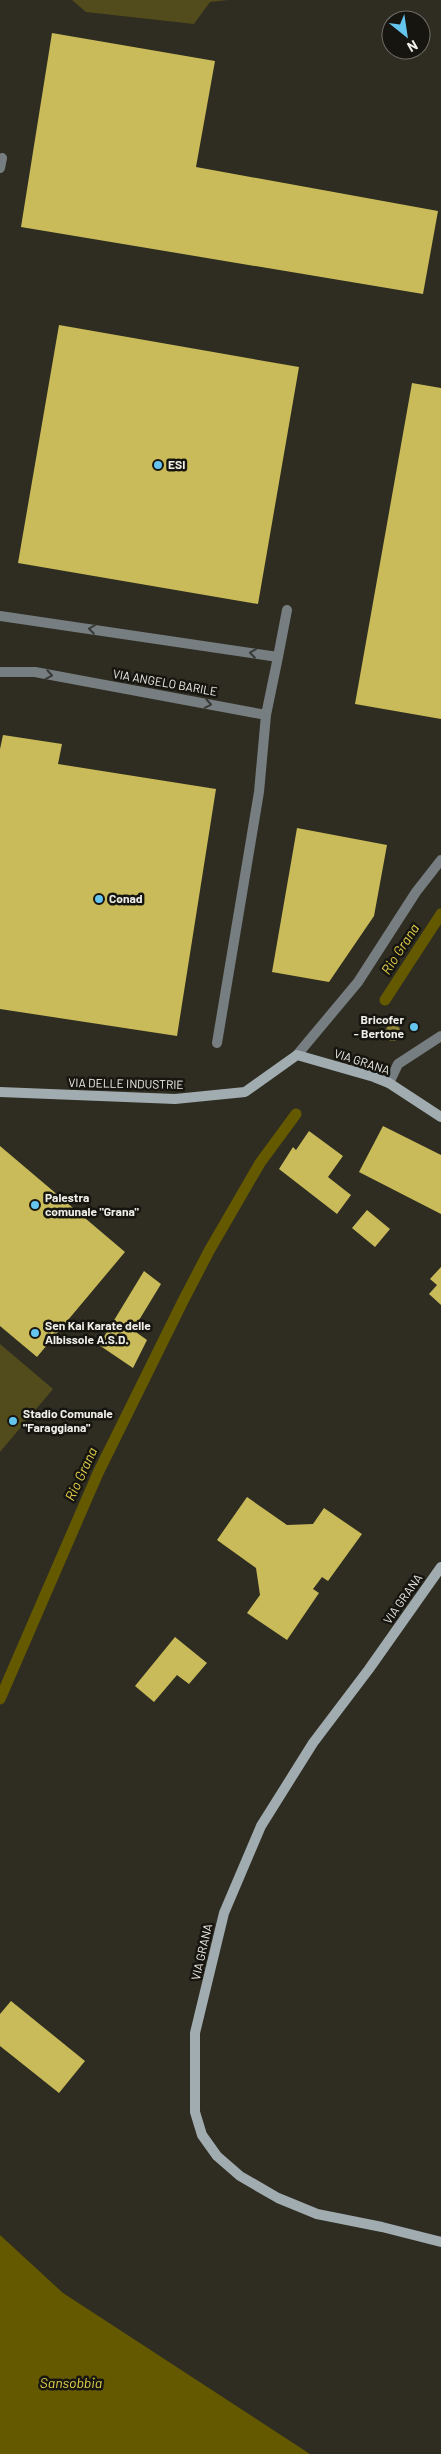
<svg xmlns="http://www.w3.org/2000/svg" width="441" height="2454" font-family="Barlow,sans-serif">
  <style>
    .green { fill: #524b1b }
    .water { fill: #655900 }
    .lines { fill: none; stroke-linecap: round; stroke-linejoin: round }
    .stream { stroke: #655900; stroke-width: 11 }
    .building { fill: #c9bb59 }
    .lane { stroke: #777e81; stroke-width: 10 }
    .street { stroke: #777e81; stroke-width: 10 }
    .secondary { stroke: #a1acb1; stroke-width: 10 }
    .tree { fill: #918536 }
    .oneway { stroke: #383a38 }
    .poi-dot { fill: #65c5ee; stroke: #161510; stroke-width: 2 }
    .labels { text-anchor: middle; stroke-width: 5; stroke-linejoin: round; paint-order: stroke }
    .poi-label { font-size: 12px; font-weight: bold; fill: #f0efe7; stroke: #161510; text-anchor: start }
    .street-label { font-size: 12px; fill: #f0efe7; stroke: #161510 }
    .water-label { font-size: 14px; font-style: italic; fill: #e4d04b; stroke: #161510 }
  </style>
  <rect width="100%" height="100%" fill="#2f2d21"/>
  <!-- green -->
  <path class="green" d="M72 0H228L210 2 194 24 86 12Z
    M0 1344 53 1389 0 1452Z"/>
  <!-- water -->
  <path class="water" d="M0 2235 63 2293 310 2454H0Z"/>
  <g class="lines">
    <!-- stream -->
    <path class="stream" d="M385 1000 441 914
      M0 1699 98 1473 182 1303 209 1251 260 1163 296 1114"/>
  </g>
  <!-- building -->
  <path class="building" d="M52 33 215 61 196 167 438 211 423 294 21 227Z
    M59 325 299 367 258 604 18 563Z
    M412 383 441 388V719L355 704Z
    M3 735 62 744 58 764 216 789 177 1036 0 1009V749Z
    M297 828 387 845 374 916 329 982 272 972Z
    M383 1126 441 1155V1214L359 1172Z
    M309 1131 343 1156 328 1177 351 1195 337 1214 279 1169 293 1147 296 1150Z
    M0 1146 125 1252 37 1357 0 1326Z
    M367 1210 390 1229 375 1247 352 1228Z
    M441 1267V1305L429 1294 437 1285 430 1279Z
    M144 1271 161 1284 133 1330 147 1340 133 1368 99 1345Z
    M247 1497 287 1525 313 1524 324 1508 362 1534 328 1581 322 1577 313 1589 319 1593 287 1640 247 1613 260 1595 256 1568 217 1540Z
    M175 1637 207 1663 189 1684 177 1675 154 1702 135 1686Z
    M11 2001 85 2061 59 2093 0 2046V2014Z"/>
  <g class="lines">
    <!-- lane -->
    <path class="lane" d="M0 616 278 657 266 715 259 792 217 1043
      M278 657 287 610
      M0 672H35L266 715
      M389 1083 398 1064 441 1036"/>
    <!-- street -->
    <path class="street" d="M0 168 2 158
      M297 1055 358 982 416 892 441 860"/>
    <!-- secondary -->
    <path class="secondary" d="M0 1092 175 1099 245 1092 297 1055 374 1077 389 1083 441 1117
      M441 1567 369 1669 313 1743 261 1826 224 1913 195 2033V2112L202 2135 217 2156 240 2176 278 2198 317 2214 382 2227 441 2242"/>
  </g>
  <!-- trees -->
  <circle class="tree" cx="393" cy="1033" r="8"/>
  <!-- one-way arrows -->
  <defs><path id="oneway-chevron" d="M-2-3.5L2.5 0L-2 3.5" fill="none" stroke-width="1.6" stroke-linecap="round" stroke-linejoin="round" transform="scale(1.25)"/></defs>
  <g class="oneway">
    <use href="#oneway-chevron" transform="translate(92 629) rotate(-172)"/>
    <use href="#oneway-chevron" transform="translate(253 653) rotate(-172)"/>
    <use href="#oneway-chevron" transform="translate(49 675) rotate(10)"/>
    <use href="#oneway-chevron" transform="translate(208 704) rotate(10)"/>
  </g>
  <!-- markers -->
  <g class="poi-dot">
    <circle cx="158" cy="465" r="5"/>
    <circle cx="99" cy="899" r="5"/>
    <circle cx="414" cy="1027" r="5"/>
    <circle cx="35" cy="1205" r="5"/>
    <circle cx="35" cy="1333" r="5"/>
    <circle cx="13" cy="1421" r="5"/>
  </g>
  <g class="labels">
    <!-- poi labels -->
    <g class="poi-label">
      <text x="168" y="469">ESI</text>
      <text x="109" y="903">Conad</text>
      <text x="404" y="1024" text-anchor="end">Bricofer<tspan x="404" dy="14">- Bertone</tspan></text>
      <text x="45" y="1202">Palestra<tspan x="45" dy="14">comunale "Grana"</tspan></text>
      <text x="45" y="1330">Sen Kai Karate delle<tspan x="45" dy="14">Albissole A.S.D.</tspan></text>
      <text x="23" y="1418">Stadio Comunale<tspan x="23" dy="14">"Faraggiana"</tspan></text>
    </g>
    <!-- street labels -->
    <g class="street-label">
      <text transform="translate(165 683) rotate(10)" y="4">VIA ANGELO BARILE</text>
      <text transform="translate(362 1062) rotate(18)" y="4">VIA GRANA</text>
      <text transform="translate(126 1084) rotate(1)" y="4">VIA DELLE INDUSTRIE</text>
      <text transform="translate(403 1599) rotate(-55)" y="4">VIA GRANA</text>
      <text transform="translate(202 1952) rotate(-77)" y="4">VIA GRANA</text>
    </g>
    <!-- water labels -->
    <g class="water-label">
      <text transform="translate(400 949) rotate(-57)" y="5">Rio Grana</text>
      <text transform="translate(81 1474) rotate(-65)" y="5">Rio Grana</text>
      <text x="71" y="2388">Sansobbia</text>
    </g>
  </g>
  <!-- north arrow -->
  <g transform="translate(406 35) rotate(150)"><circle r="24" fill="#161510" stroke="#6d6c66"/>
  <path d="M0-4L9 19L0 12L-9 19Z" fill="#65c5ee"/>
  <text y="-8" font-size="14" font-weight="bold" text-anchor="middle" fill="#f0efe7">N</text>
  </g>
</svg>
